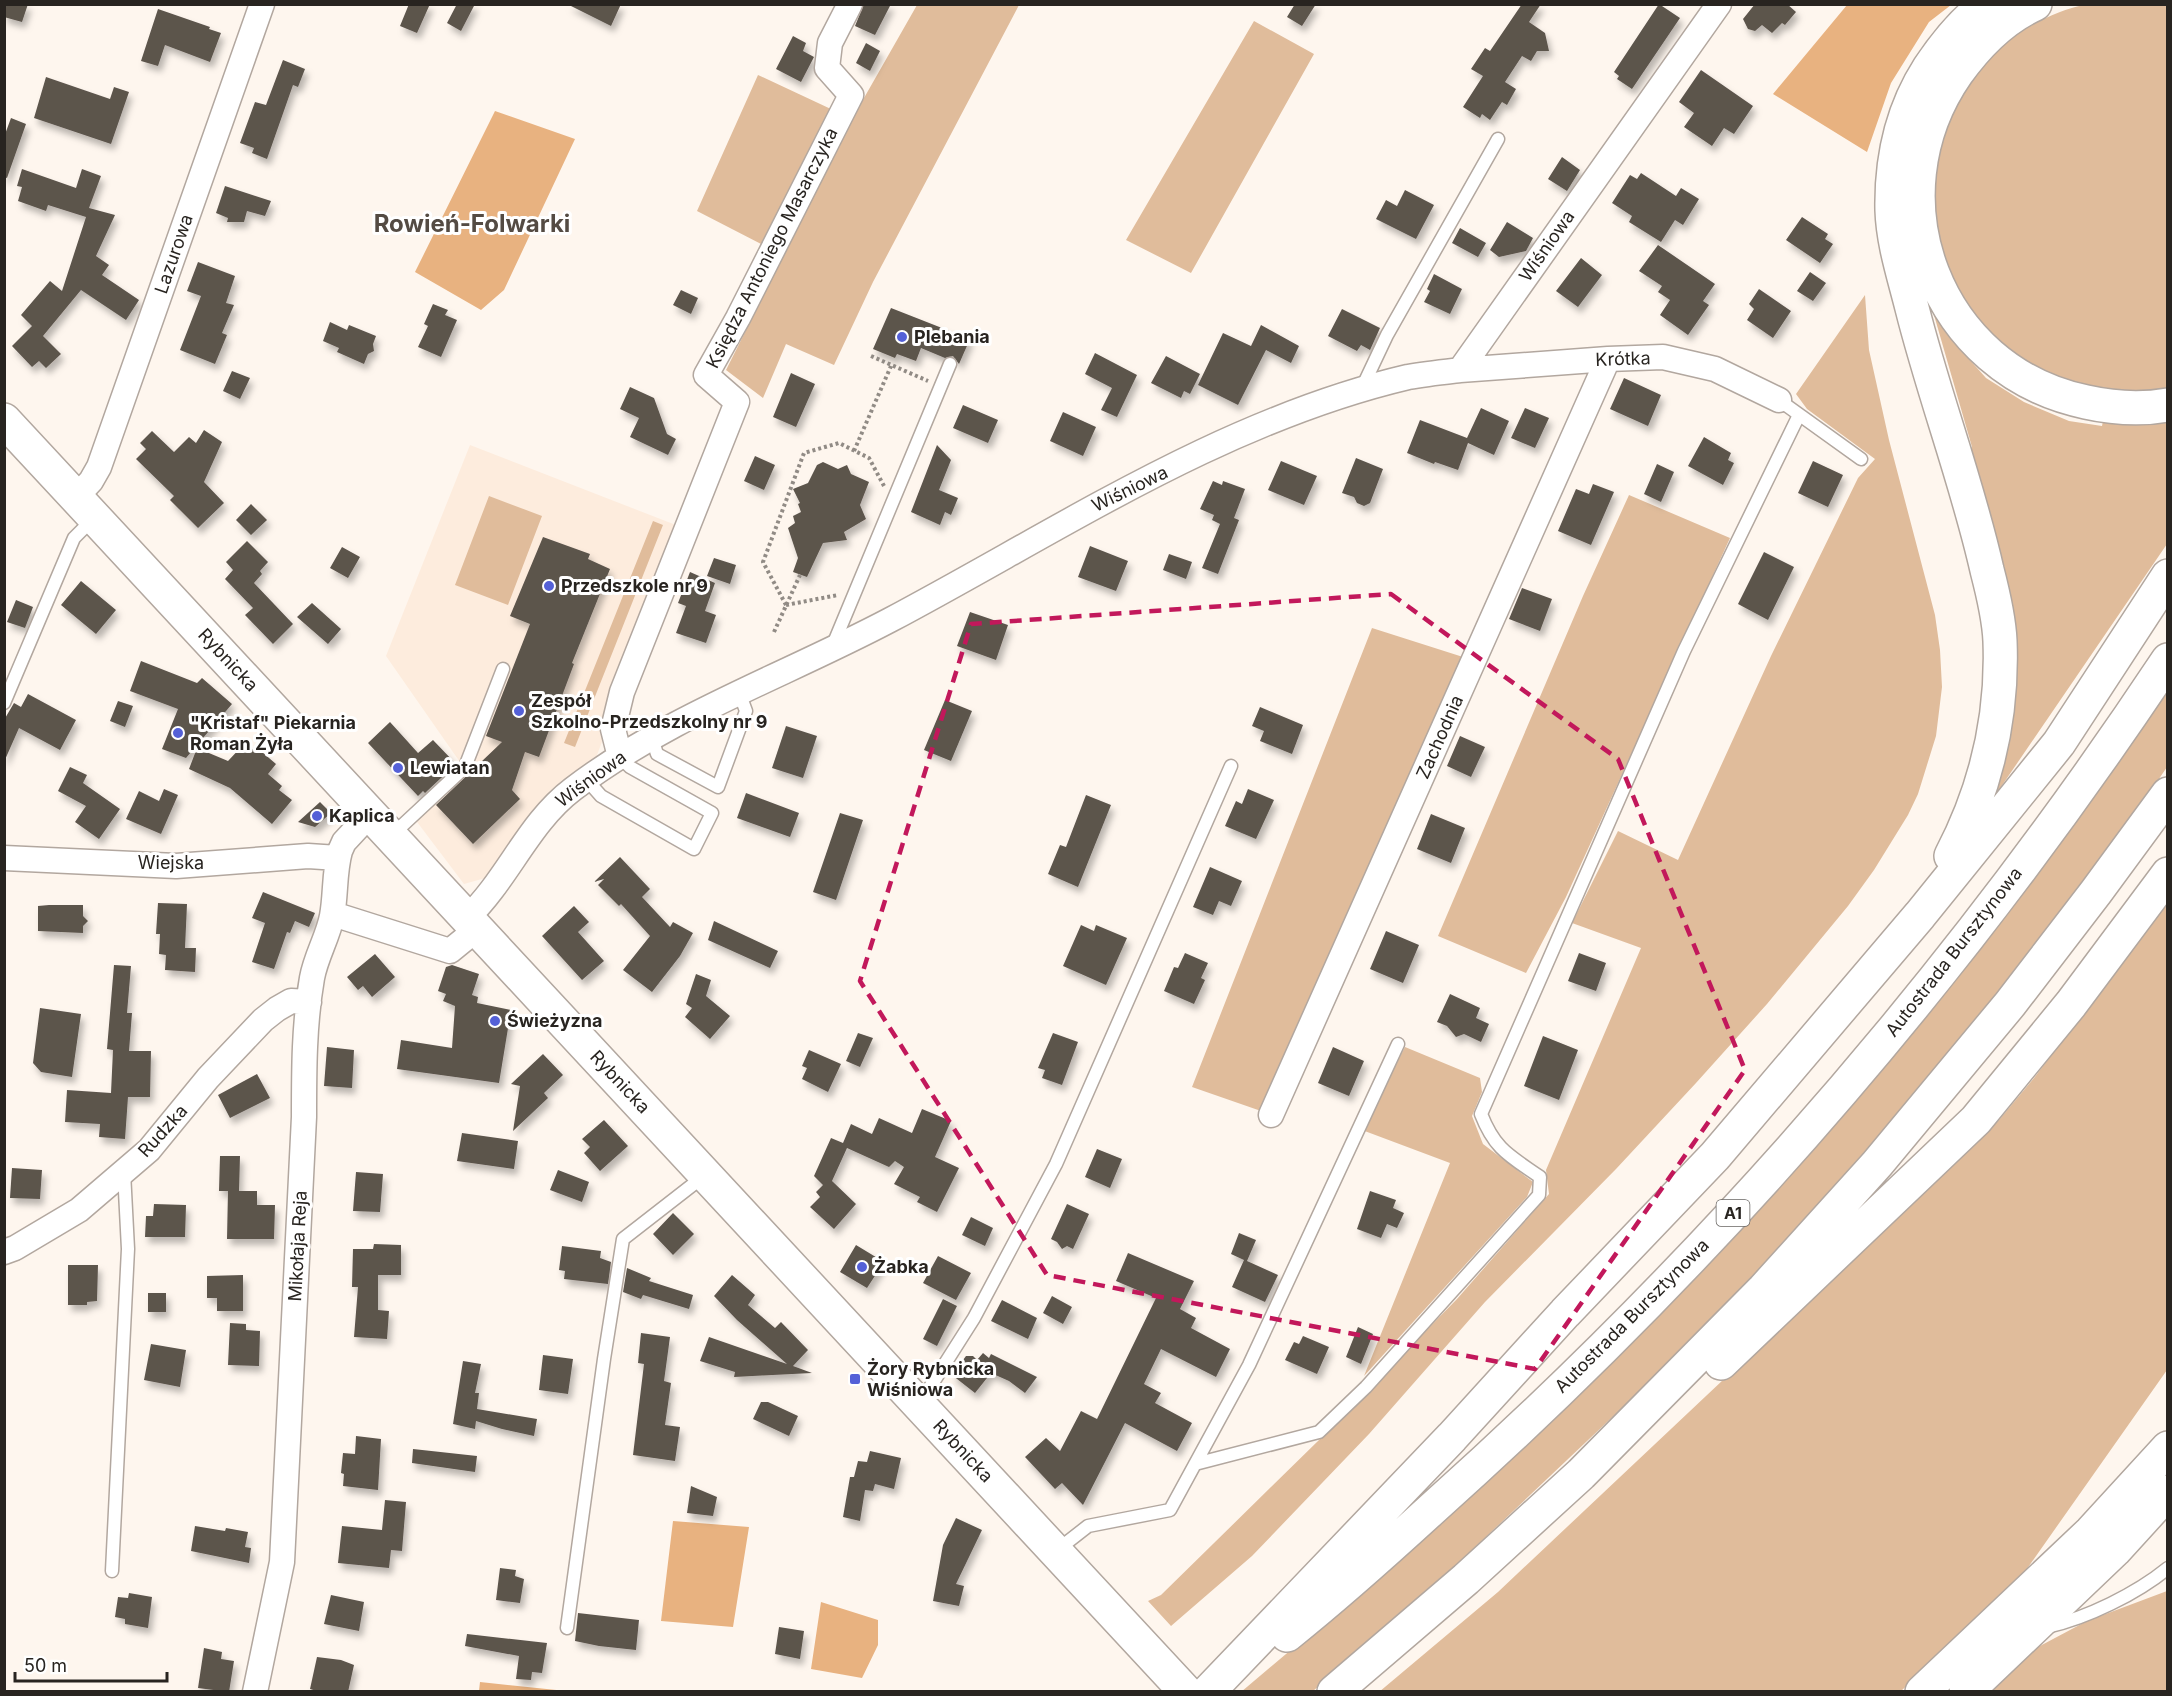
<svg xmlns="http://www.w3.org/2000/svg" width="2172" height="1696" font-family="Inter,sans-serif">
  <style>
    .built { fill: #fdecdd }
    .green { fill: #e0bc9b }
    .forest { fill: #e8b280 }
    .building { fill: #5c544c; filter: url(#shadow) }
    .lines { fill: none; stroke-linecap: round; stroke-linejoin: round }
    .lane-casing { stroke: #b2a79f; stroke-width: 15 }
    .street-casing { stroke: #b2a79f; stroke-width: 27 }
    .secondary-casing { stroke: #b2a79f; stroke-width: 36 }
    .highway-casing { stroke: #b2a79f; stroke-width: 36 }
    .path { stroke: #918b85; stroke-width: 4; stroke-dasharray: 3 3; stroke-linecap: butt }
    .lane { stroke: #fff; stroke-width: 12 }
    .street { stroke: #fff; stroke-width: 24 }
    .secondary { stroke: #fff; stroke-width: 33 }
    .highway { stroke: #fff; stroke-width: 33 }
    .marked { fill: none; stroke: #c2185b; stroke-width: 4.5; stroke-dasharray: 12 8; stroke-linejoin: round }
    .poi-dot { fill: #5460d7; stroke: #fff; stroke-width: 2 }
    .labels { text-anchor: middle; stroke-width: 6; stroke-linejoin: round; paint-order: stroke }
    .shield { fill: #fff; stroke: #686663; stroke-width: 1.5 }
    .shield-label { font-size: 16px; font-weight: bold; fill: #282420 }
    .street-label { font-size: 18px; fill: #282420; stroke: #fff }
    .poi-label { font-size: 18px; font-weight: bold; fill: #282420; stroke: #fff; text-anchor: start }
    .district-label { font-size: 24px; font-weight: bold; fill: #544b43; stroke: #fff }
  </style>
  <defs>
    <filter id="shadow"><feDropShadow dx="3.5" dy="6" stdDeviation="3" flood-color="#0004"/></filter>
  </defs>
  <rect width="100%" height="100%" fill="#fef6ee"/>
  <!-- built -->
  <path class="built" d="M470 445 681 527 593 766 496 875 464 884 411 814 462 765 386 656Z"/>
  <!-- green -->
  <path class="green" d="M917 5H1019L873 282 834 365 786 344 763 398 726 370 852 119Z
    M2084 5H2167V389C2156 391 2143 395 2132 395 1963 389 1872 199 1982 68 1986 62 1991 55 1996 50 2017 31 2056 10 2084 5Z
    M1254 21 1314 54 1191 273 1126 240Z
    M758 75 833 110 769 248 697 211Z
    M1865 295 1869 350 1889 440 1935 615 1940 650 1942 687 1936 736 1918 794 1908 815 1874 870 1848 906 1767 1004 1696 1083 1616 1169 1485 1302 1369 1434 1252 1556 1171 1626 1148 1601 1161 1595 1318 1441 1457 1299 1549 1194 1546 1170 1641 948 1572 923 1618 831 1678 860 1771 656 1858 478 1875 459 1807 409 1796 394Z
    M1932 308 1953 341 1986 378 2024 402 2069 421 2102 426 2103 421 2167 420V544L1992 800 2003 767 1969 450 1972 447Z
    M1629 495 1730 538 1566 897 1526 973 1438 936 1583 596Z
    M489 496 542 516 508 605 455 585Z
    M653 521 663 525 575 747 564 743Z
    M1372 628 1463 657 1261 1111 1192 1087Z
    M2167 684V767L2140 807 2024 963 1924 1085 1800 1228 1699 1335 1413 1606 1313 1691 1241 1692 1356 1595 1529 1437Z
    M2167 904V1370L2017 1583 1901 1691 1379 1692 1498 1592 1999 1120 2034 1078Z
    M1405 1047 1480 1078 1482 1092 1472 1116 1483 1144 1533 1182 1527 1197 1364 1376 1450 1163 1362 1130Z
    M2167 1591V1691L1989 1692 2038 1647 2087 1621Z"/>
  <!-- forest -->
  <path class="forest" d="M1847 5H1951L1929 22 1891 83 1867 152 1773 94Z
    M495 111 575 139 504 290 481 310 415 272Z
    M673 1521 749 1527 733 1627 661 1621Z
    M821 1602 878 1620V1645L862 1678 811 1669Z
    M480 1682 566 1691H479Z"/>
  <!-- building -->
  <path class="building" d="M4 4H28L22 22 4 17Z
    M409 4H430L417 33 400 26Z
    M457 4H475L461 31 447 23Z
    M567 4H621L611 26Z
    M864 4H891L875 35 855 26Z
    M1295 4H1316L1302 26 1287 17Z
    M1522 4H1541L1529 22 1545 33 1549 51H1537L1531 61 1522 56 1505 82 1516 89 1507 105 1502 102 1490 120 1482 114 1480 118 1463 107 1483 76 1471 69 1485 48 1490 51Z
    M1659 4 1680 18 1632 89 1617 79 1619 76 1614 72Z
    M1755 4H1787L1796 12 1785 25 1782 23 1772 33 1762 25 1755 31 1748 29 1743 19Z
    M158 9 210 27 209 29 221 33 210 62 165 45 158 66 141 61Z
    M793 36 806 43 803 51 814 57 801 82 776 69Z
    M866 43 880 51 870 71 856 63Z
    M283 60 305 69 298 87 293 85 267 159 252 153 254 148 240 143 255 102 266 105Z
    M1701 70 1753 106 1734 134 1724 128 1712 146 1684 127 1694 113 1679 102Z
    M46 77 110 99 114 87 129 92 111 144 34 118Z
    M11 118 26 124 7 178 4 177V137Z
    M1562 157 1580 170 1567 191 1548 179Z
    M22 169 76 188 82 169 101 176 89 208 115 215 96 256 109 265 102 275 139 300 126 320 81 290 43 336 61 354 46 368 39 361 32 367 12 346 32 326 21 315 50 281 62 291 86 217 48 205 46 211 18 201 22 187 17 186Z
    M1641 173 1676 196 1681 188 1699 199 1683 225 1675 220 1661 242 1629 222 1632 216 1612 203 1630 175 1637 179Z
    M225 186 271 201 265 216 247 211 244 222H227L228 218 216 213Z
    M1405 190 1434 205 1416 239 1376 219 1386 200 1397 206Z
    M1802 217 1828 234 1825 239 1833 244 1820 263 1786 240Z
    M1507 222 1533 238 1526 251 1499 257 1490 250Z
    M1460 228 1486 243 1478 257 1452 243Z
    M1658 245 1715 284 1703 301 1709 305 1688 335 1660 315 1670 300 1658 292 1662 286 1639 271Z
    M1581 258 1602 275 1578 307 1556 291Z
    M198 262 235 276 226 303 234 305 222 333 227 335 215 364 180 350 201 296 187 291Z
    M1810 272 1826 283 1813 301 1797 291Z
    M1434 274 1462 289 1450 314 1424 302 1430 291 1427 289Z
    M1759 289 1791 311 1773 338 1747 320 1754 309 1749 304Z
    M681 290 698 298 691 314 673 305Z
    M433 304 448 310 445 315 457 320 441 357 418 347 428 326 424 324Z
    M891 308 970 339 959 364 953 356 945 358 921 348 916 361 897 354 895 358 873 349Z
    M1342 309 1380 328 1370 350 1361 345 1357 351 1328 336Z
    M330 322 347 330 349 325 376 336 373 344 374 351 368 354 364 364 337 352 339 348 323 341Z
    M1261 325 1299 346 1291 363 1266 350 1238 405 1198 385 1223 333 1251 346Z
    M1095 353 1137 375 1117 417 1101 410 1112 388 1085 374Z
    M1166 356 1200 374 1190 394 1184 391 1181 398 1151 383Z
    M232 371 250 378 240 399 223 391Z
    M791 373 815 384 796 427 773 417Z
    M1624 378 1661 395 1648 426 1610 409Z
    M630 387 654 398 667 434 676 439 668 455 630 437 639 418 620 409Z
    M963 405 998 420 988 443 953 428Z
    M1481 408 1509 421 1494 455 1468 443 1458 470 1435 462 1434 464 1407 453 1420 420 1467 438Z
    M1525 408 1549 418 1535 448 1511 438Z
    M1063 412 1096 427 1083 456 1050 441Z
    M204 430 222 442 204 482 224 503 198 528 170 500 174 496 136 459 146 449 140 443 152 431 174 452 189 437 196 443Z
    M1704 437 1731 453 1728 460 1734 463 1723 485 1688 466Z
    M937 445 951 460 939 490 958 498 951 515 945 512 940 525 911 512Z
    M755 456 775 465 764 490 744 481Z
    M1356 458 1383 469 1370 503 1364 506 1357 503 1354 497 1342 493Z
    M1281 461 1317 476 1304 505 1268 490Z
    M1813 461 1843 475 1828 507 1798 493Z
    M823 462 838 469 847 465 851 474 869 482 860 505 866 519 844 532 847 540 823 543 807 577 793 572 798 558 788 528 795 523 793 516 801 512 798 504 800 503 793 489 808 483 817 465Z
    M1657 464 1674 472 1661 502 1644 494Z
    M1213 481 1222 485 1223 481 1245 489 1234 518 1239 520 1218 574 1202 568 1220 524 1212 520 1214 515 1200 509Z
    M1593 484 1614 492 1591 545 1558 531 1576 489 1589 494Z
    M251 504 267 520 251 535 236 520Z
    M543 537 590 554 588 559 610 569 572 663 574 664 539 757 525 752 512 790 520 799 473 844 436 805 502 742 486 736 530 624 510 616Z
    M247 541 268 562 260 571 262 574 254 583 293 624 273 644 245 615 253 608 225 579 233 570 226 562Z
    M1090 546 1128 561 1116 591 1078 577Z
    M342 547 360 557 348 578 330 568Z
    M1764 552 1794 567 1768 620 1738 604Z
    M1169 554 1192 562 1186 579 1163 570Z
    M714 558 736 565 730 584 707 576Z
    M690 572 715 583 705 611 716 615 706 643 676 633 686 606 678 603Z
    M81 581 116 610 96 634 61 605Z
    M1522 588 1552 599 1540 631 1509 619Z
    M16 600 33 607 25 628 7 622Z
    M312 603 341 629 328 644 297 617Z
    M970 612 1008 625 996 660 957 646Z
    M141 661 197 683 202 678 232 704 186 758 162 749 178 709 130 691Z
    M28 694 76 720 60 750 19 728 4 762V720L14 703 21 707Z
    M945 700 972 711 951 761 924 750Z
    M118 701 133 706 125 727 110 721Z
    M1260 707 1303 725 1292 754 1260 741 1264 731 1252 726Z
    M390 722 418 753 433 740 456 764 425 793 423 791 418 796 368 743Z
    M786 726 817 736 803 778 772 768Z
    M1460 736 1485 747 1471 777 1447 766Z
    M244 744 252 750 255 746 276 764 268 774 282 786 279 790 292 800 272 824 230 788 189 769 197 748 228 761Z
    M70 767 87 775 83 783 120 809 99 839 75 822 86 806 58 791Z
    M164 789 178 795 161 834 126 819 139 791 159 801Z
    M1248 789 1274 800 1256 839 1225 826 1236 801 1242 804Z
    M746 793 799 813 790 837 737 818Z
    M1086 795 1111 805 1078 887 1048 874 1060 845 1066 847Z
    M320 802 331 813 315 827 298 822Z
    M840 813 863 820 836 900 813 892Z
    M1431 814 1465 828 1451 863 1417 849Z
    M620 857 650 889 642 897 670 927 673 922 693 933 680 956 652 992 623 970 650 936 621 904 619 906 598 885 604 879 594 882Z
    M1210 867 1242 881 1231 906 1219 901 1213 915 1193 907Z
    M263 892 315 913 309 927 295 921 290 933 287 932 274 969 252 962 265 923 252 918Z
    M158 903 187 904 185 948H196L195 972 165 970 166 955 159 954 160 934H156Z
    M49 905H83V916L88 921 83 926V933L38 931V906Z
    M574 906 589 922 578 932 604 961 582 980 542 936Z
    M714 921 778 951 770 968 708 940Z
    M1081 925 1094 931 1096 925 1127 938 1106 985 1063 966Z
    M1386 931 1419 945 1403 983 1370 969Z
    M1185 953 1208 963 1201 978 1205 980 1194 1004 1164 991 1174 967 1178 968Z
    M1579 953 1606 963 1596 991 1568 981Z
    M375 954 395 977 372 997 363 986 358 990 347 977Z
    M114 965 131 966 127 1013H132L129 1051H151L150 1097H128L125 1139 99 1137 100 1124 65 1122 67 1090 111 1093 113 1050 107 1049Z
    M452 965 479 974 472 995 478 997 477 1003 511 1010 499 1083 397 1069 401 1040 452 1048 455 1006 443 1001 446 994 438 991 446 967Z
    M696 974 711 980 706 996 730 1016 710 1039 685 1017 692 1008 686 1004Z
    M1450 994 1480 1008 1476 1018 1489 1024 1481 1042 1464 1034 1456 1037 1447 1026 1437 1022Z
    M40 1008 81 1014 72 1077 41 1072 33 1063Z
    M858 1033 873 1038 860 1067 846 1061Z
    M1053 1033 1078 1042 1062 1085 1042 1078 1045 1070 1038 1068Z
    M1543 1036 1578 1050 1559 1100 1524 1086Z
    M327 1047 354 1050 352 1088 324 1086Z
    M1333 1047 1364 1061 1349 1096 1318 1083Z
    M809 1050 841 1064 828 1092 802 1079 807 1068 802 1066Z
    M543 1054 563 1075 544 1093 548 1098 513 1131 520 1086 511 1084Z
    M257 1074 270 1098 230 1118 218 1095Z
    M922 1109 951 1121 935 1157 959 1168 937 1212 917 1202 920 1197 894 1184 904 1167 895 1161 889 1167 847 1148 832 1181 856 1204 834 1229 810 1207 820 1197 816 1192 823 1185 814 1176 831 1138 843 1143 851 1124 872 1134 879 1118 912 1133Z
    M604 1120 628 1146 600 1171 584 1153 590 1147 582 1139Z
    M462 1133 518 1141 514 1169 457 1161Z
    M1097 1149 1122 1159 1110 1188 1085 1177Z
    M220 1156H240L239 1191H257V1205H275L274 1239H227L228 1191H219Z
    M12 1168 42 1170 40 1199 10 1198Z
    M558 1170 589 1182 582 1202 550 1190Z
    M356 1172 383 1174 380 1212 353 1211Z
    M1370 1191 1396 1200 1393 1208 1404 1213 1397 1228 1387 1224 1381 1238 1357 1229Z
    M154 1204 186 1205 185 1237H145L146 1216H153Z
    M1067 1204 1089 1214 1073 1249 1067 1246 1062 1249 1057 1242 1051 1239Z
    M673 1213 694 1234 673 1255 653 1234Z
    M971 1217 993 1228 985 1246 962 1235Z
    M1239 1233 1256 1240 1247 1261 1278 1275 1265 1302 1232 1287 1244 1260 1231 1254Z
    M374 1244 401 1245V1275H378V1310L389 1311 387 1339 354 1337 358 1287H352L353 1249H373Z
    M856 1245 884 1262 867 1288 840 1272Z
    M562 1246 601 1251 600 1258 611 1262 608 1284 564 1279 565 1271 559 1270Z
    M1128 1253 1194 1281 1180 1309 1196 1318 1191 1328 1230 1349 1216 1377 1161 1349 1144 1384 1161 1393 1155 1403 1192 1423 1177 1451 1125 1423 1083 1505 1062 1483 1055 1489 1025 1457 1046 1438 1060 1451 1081 1411 1097 1419 1156 1298 1116 1281Z
    M938 1256 971 1273 956 1300 923 1283Z
    M68 1265H98L97 1301 87 1302V1305H68Z
    M627 1268 651 1278 649 1281 693 1295 689 1309 643 1295 641 1299 623 1292Z
    M243 1275V1311H217V1298H207V1276Z
    M732 1275 755 1295 748 1305 775 1328 781 1322 808 1350 793 1366 812 1373 734 1377 735 1372 700 1361 709 1337 787 1364 737 1320 714 1296Z
    M148 1293H166V1312H148Z
    M1052 1296 1072 1307 1063 1324 1043 1313Z
    M943 1299 957 1306 937 1346 923 1339Z
    M1002 1300 1037 1318 1028 1339 991 1321Z
    M230 1323 246 1324V1330L260 1331 259 1366 228 1365Z
    M1358 1327 1373 1334 1361 1364 1346 1357Z
    M641 1333 670 1337 664 1381 671 1383 665 1425 680 1427 675 1461 633 1455 644 1364 638 1363Z
    M1303 1336 1329 1347 1317 1374 1285 1360 1294 1342 1299 1344Z
    M151 1344 186 1350 180 1387 144 1380Z
    M983 1353 989 1358 991 1354 1037 1377 1025 1393 1009 1381 991 1373 975 1393 952 1375 966 1356H973L977 1360Z
    M543 1355 573 1359 568 1394 539 1390Z
    M463 1361 481 1364 475 1393H479L477 1409 537 1419 534 1436 502 1429 476 1421 475 1429 453 1424Z
    M761 1402H768L798 1416 789 1436 753 1419Z
    M356 1436 381 1439 378 1490 343 1486 344 1474 341 1473 343 1453 355 1454Z
    M413 1449 477 1456 475 1472 412 1463Z
    M870 1451 901 1458 894 1489 875 1484 873 1491 865 1490 860 1521 843 1517 850 1477H854L858 1461 867 1462Z
    M691 1486 717 1497 713 1516 687 1513Z
    M385 1500 406 1502 402 1551 391 1550 389 1568 338 1563 342 1526 382 1530Z
    M956 1518 982 1530 956 1584 964 1586 959 1606 933 1601 943 1545Z
    M195 1526 225 1531 226 1528 248 1532 245 1547 251 1548 249 1563 191 1551Z
    M500 1568 516 1570 515 1576 524 1579 520 1603 496 1600Z
    M129 1593 152 1597 148 1628 125 1624V1619L115 1617 118 1597 128 1598Z
    M331 1595 364 1602 359 1631 324 1624Z
    M578 1613 639 1620 636 1650 599 1646 575 1641Z
    M779 1627 804 1631 800 1659 775 1654Z
    M467 1634 547 1643 542 1673 532 1672 531 1680 516 1679 519 1656 465 1646Z
    M204 1648 222 1652 221 1659 234 1661 229 1692 198 1688Z
    M317 1657 341 1660 354 1665 348 1692H320L310 1689Z"/>
  <g class="lines">
    <!-- lane casing -->
    <g class="lane-casing">
      <path id="lane" d="M1361 390 1387 335 1498 139
        M1779 400 1861 459
        M833 645 950 364
        M4 703 74 538 94 518
        M652 738 657 754 718 787 746 711 739 692
        M586 779 601 796 694 849 712 813 630 767 620 757
        M392 835 465 767 503 669
        M920 1403 974 1318 1056 1164 1231 766
        M1195 1464 1319 1432 1366 1387 1539 1195 1540 1177C1510 1156 1495 1150 1481 1114L1684 651 1799 415
        M1056 1551 1088 1526 1170 1510 1249 1365 1398 1044
        M112 1571 128 1249 124 1172
        M2047 1627C2087 1618 2136 1594 2168 1568
        M567 1628 604 1359 623 1239 704 1176"/>
    </g>
    <!-- street casing -->
    <g class="street-casing">
      <path id="street" d="M1460 370 1608 359 1663 357 1715 369 1779 400
        M76 497 91 481 99 467 262 4
        M620 757 613 729 622 692 737 402 706 375 738 318 851 95 827 68 830 43 850 4
        M4 858 176 866 308 856 338 858
        M333 914 450 951 477 929
        M467 918C508 879 528 823 573 789 669 716 784 676 890 620 1058 531 1221 421 1408 377 1425 374 1443 372 1460 370L1719 4
        M1271 1115 1608 359
        M4 1252 15 1248 79 1210 149 1150 208 1078 263 1020 277 1009 291 1001 309 1002
        M255 1692 282 1562 304 1117C304 1070 304 1024 312 978 316 956 328 937 332 916 336 895 334 872 340 851L344 842 370 814"/>
    </g>
    <!-- secondary casing -->
    <g class="secondary-casing">
      <path id="secondary" d="M4 420 1186 1692"/>
    </g>
    <!-- highway casing -->
    <g class="highway-casing">
      <path id="highway" d="M2035 4C2004 18 1977 45 1957 73 1870 198 1936 371 2086 402 2113 408 2140 410 2168 405
        M1951 856C1986 789 2003 717 2000 641 1999 617 1993 593 1987 570 1967 481 1934 396 1912 308 1904 276 1893 243 1892 210 1891 160 1902 110 1929 68 1945 44 1963 21 1987 4
        M1721 1363 1976 1120 2071 1004 2168 874
        M1287 1635C1337 1595 1385 1552 1432 1509 1712 1259 1960 973 2168 660
        M1208 1692 1452 1437 1565 1313 1715 1156 1920 915 2059 743 2168 576
        M1334 1692 1466 1579 1581 1474 1764 1289 1877 1164 2010 1004 2096 892 2168 794
        M1922 1692 2091 1532 2168 1448
        M1966 1692 2115 1550 2168 1492"/>
    </g>
    <!-- path -->
    <path class="path" d="M871 356 928 381
      M854 451 891 366
      M786 605 763 562 804 453 839 443 869 458 884 486
      M786 605 838 595
      M774 632 800 575"/>
    <!-- lane -->
    <use href="#lane" class="lane"/>
    <!-- street -->
    <use href="#street" class="street"/>
    <!-- secondary -->
    <use href="#secondary" class="secondary"/>
    <!-- highway -->
    <use href="#highway" class="highway"/>
  </g>
  <!-- marked area -->
  <path class="marked" d="M1391 594 1618 759 1745 1070 1535 1369 1047 1275 860 981 971 624Z"/>
  <!-- markers -->
  <g class="poi-dot">
    <circle cx="902" cy="337" r="6"/>
    <circle cx="549" cy="586" r="6"/>
    <circle cx="519" cy="711" r="6"/>
    <circle cx="178" cy="733" r="6"/>
    <circle cx="398" cy="768" r="6"/>
    <circle cx="317" cy="816" r="6"/>
    <circle cx="495" cy="1021" r="6"/>
    <circle cx="862" cy="1267" r="6"/>
    <rect x="849" y="1373" width="12" height="12" rx="3"/>
  </g>
  <g class="labels">
    <!-- shield labels -->
    <rect class="shield" x="1716.5" y="1200" width="33" height="26" rx="4.5"/>
    <g class="shield-label">
      <text x="1733" y="1219">A1</text>
    </g>
    <!-- street labels -->
    <g class="street-label">
      <text transform="translate(1547 246) rotate(-55)" y="6">Wiśniowa</text>
      <text transform="translate(772 248) rotate(-63)" y="6">Księdza Antoniego Masarczyka</text>
      <text transform="translate(174 254) rotate(-71)" y="6">Lazurowa</text>
      <text transform="translate(1623 359) rotate(-2)" y="6">Krótka</text>
      <text transform="translate(1130 489) rotate(-26)" y="6">Wiśniowa</text>
      <text transform="translate(228 660) rotate(47)" y="6">Rybnicka</text>
      <text transform="translate(1440 737) rotate(-66)" y="6">Zachodnia</text>
      <text transform="translate(591 779) rotate(-36)" y="6">Wiśniowa</text>
      <text x="171" y="869">Wiejska</text>
      <text transform="translate(1954 952) rotate(-52)" y="6">Autostrada Bursztynowa</text>
      <text transform="translate(620 1082) rotate(47)" y="6">Rybnicka</text>
      <text transform="translate(163 1131) rotate(-48)" y="6">Rudzka</text>
      <text transform="translate(298 1246) rotate(-87)" y="6">Mikołaja Reja</text>
      <text transform="translate(1632 1316) rotate(-45)" y="6">Autostrada Bursztynowa</text>
      <text transform="translate(963 1451) rotate(47)" y="6">Rybnicka</text>
    </g>
    <!-- poi labels -->
    <g class="poi-label">
      <text x="914" y="343">Plebania</text>
      <text x="561" y="592">Przedszkole nr 9</text>
      <text x="531" y="707">Zespół<tspan x="531" dy="21">Szkolno-Przedszkolny nr 9</tspan></text>
      <text x="190" y="729">"Kristaf" Piekarnia<tspan x="190" dy="21">Roman Żyła</tspan></text>
      <text x="410" y="774">Lewiatan</text>
      <text x="329" y="822">Kaplica</text>
      <text x="507" y="1027">Świeżyzna</text>
      <text x="874" y="1273">Żabka</text>
      <text x="867" y="1375">Żory Rybnicka<tspan x="867" dy="21">Wiśniowa</tspan></text>
    </g>
    <!-- district labels -->
    <g class="district-label">
      <text x="472" y="232">Rowień-Folwarki</text>
    </g>
  </g>
  <!-- border -->
  <rect width="2172" height="1696" fill="none" stroke="#282420" stroke-width="12"/>
  <!-- scale -->
  <path d="M15 1672v9h152v-9" fill="none" stroke="#282420" stroke-width="3"/>
  <text x="24" y="1672" font-size="18" fill="#282420" stroke="#ffffff" stroke-width="4.5" paint-order="stroke">50 m</text>
</svg>
